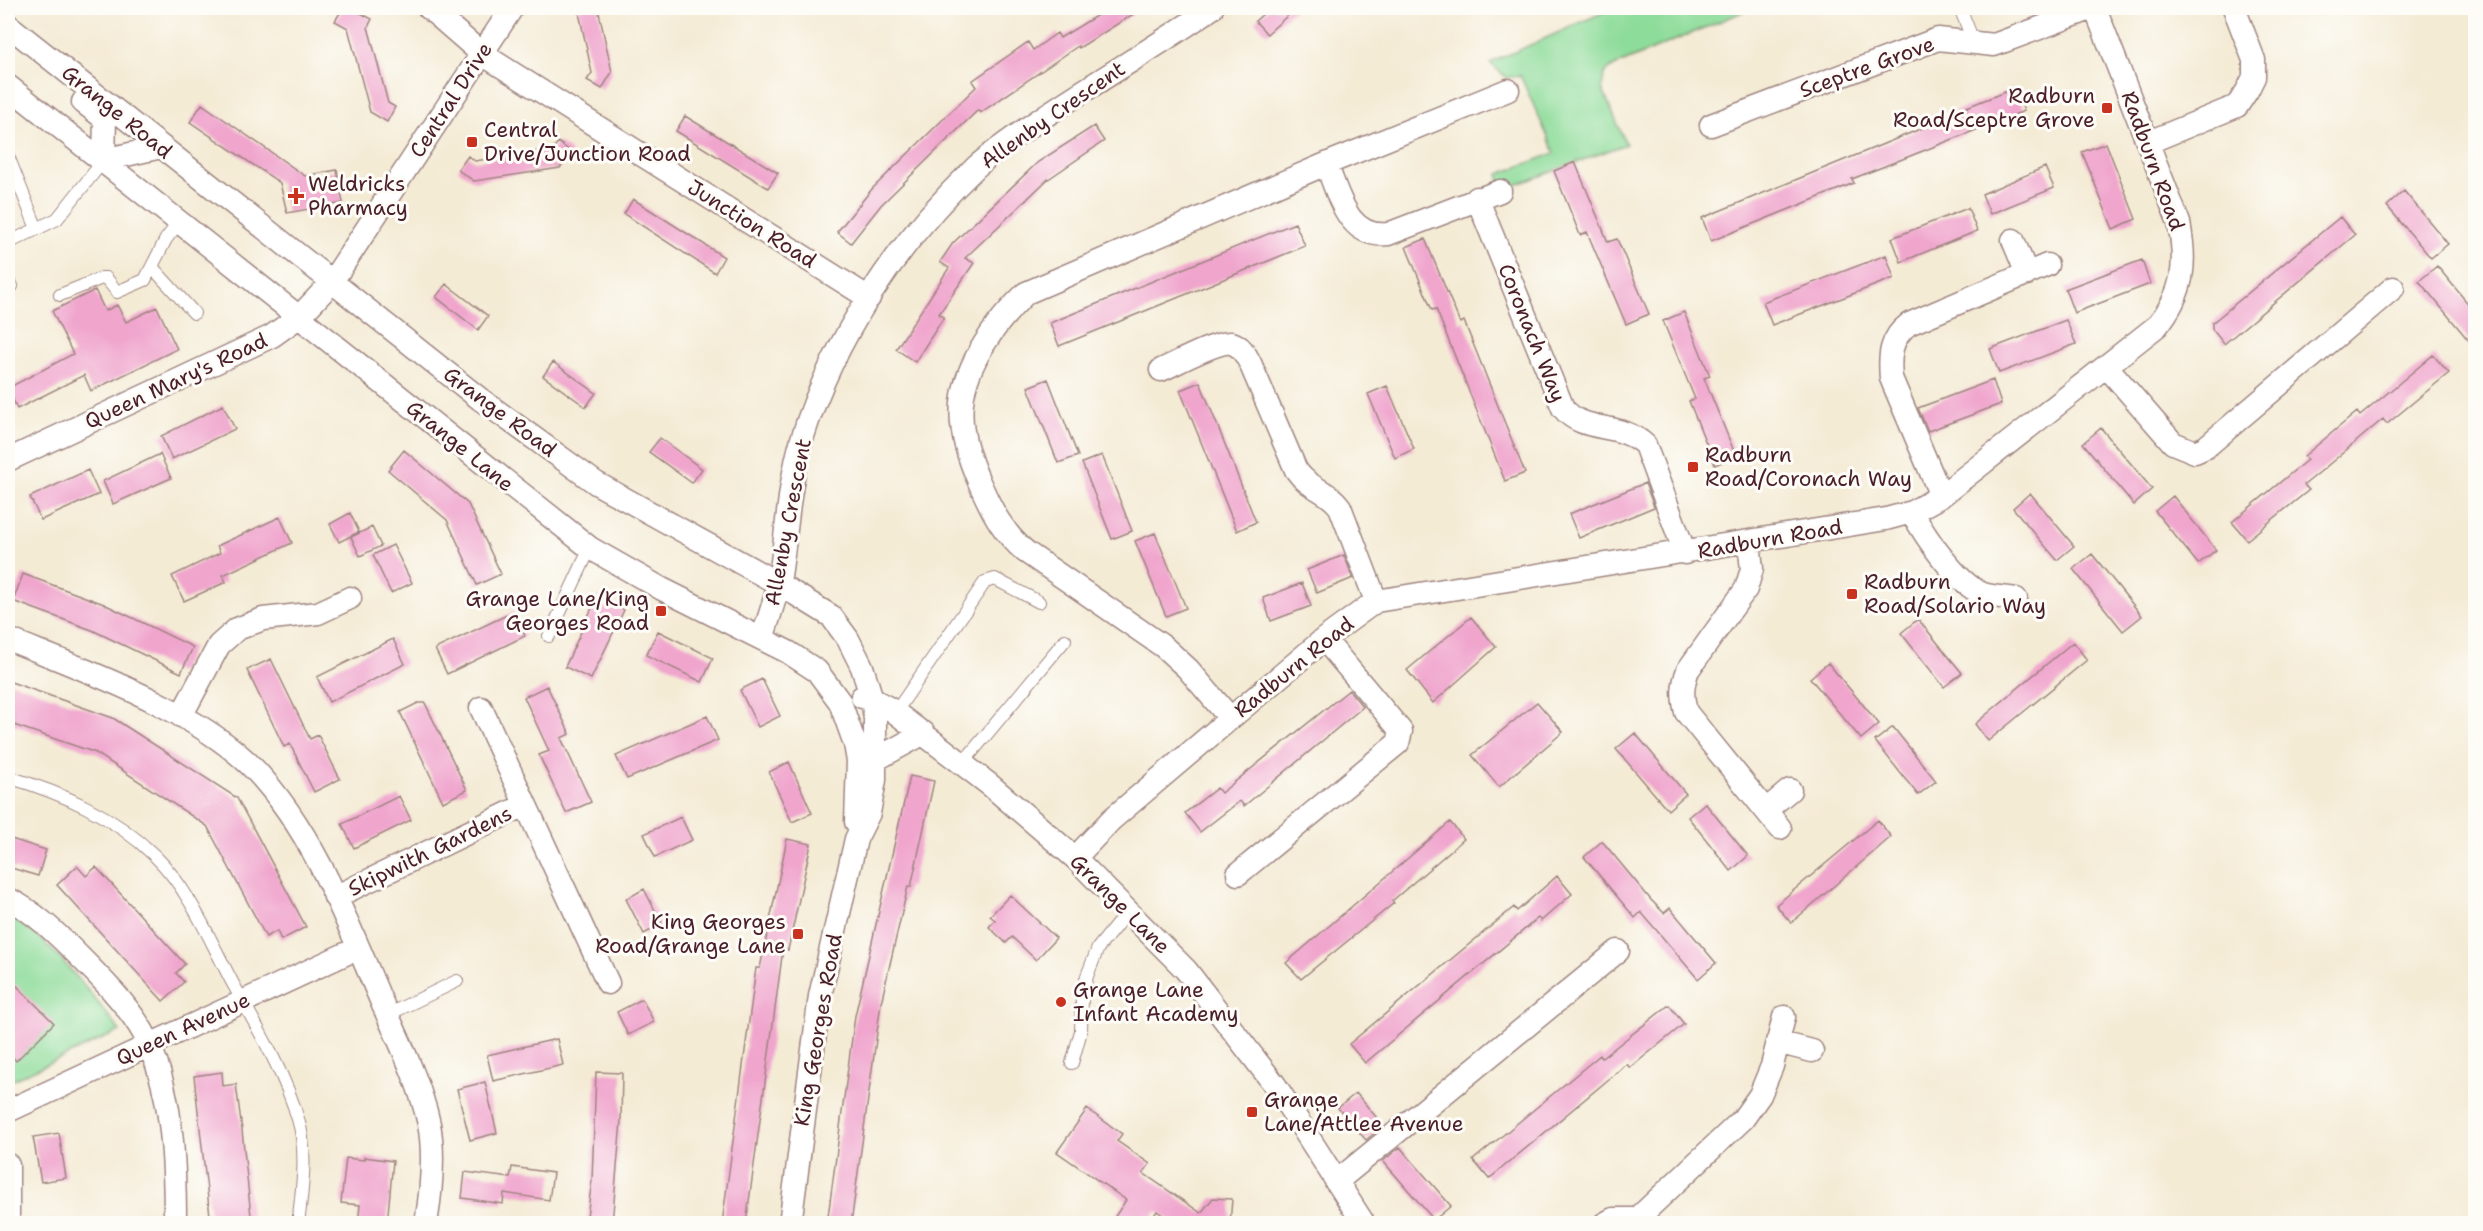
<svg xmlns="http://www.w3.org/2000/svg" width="2483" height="1231" font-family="'Shantell Sans',sans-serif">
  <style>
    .green { fill: #8ddc9a; stroke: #6c7e62; stroke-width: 1.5 }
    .building { fill: #f0a5cd }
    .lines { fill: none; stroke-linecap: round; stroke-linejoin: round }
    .service-casing { stroke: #9f8580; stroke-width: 14 }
    .minor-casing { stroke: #9f8580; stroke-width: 25 }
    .service { stroke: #fff; stroke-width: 12 }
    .minor { stroke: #fff; stroke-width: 22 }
    .poi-dot { fill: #c8321e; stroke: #fdfcf7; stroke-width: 2 }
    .labels { text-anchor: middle; stroke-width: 6; stroke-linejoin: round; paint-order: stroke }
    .street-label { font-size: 21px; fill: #4a1f2b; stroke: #fdfcf7 }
    .poi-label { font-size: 21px; fill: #4a1f2b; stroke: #fdfcf7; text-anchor: start }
  </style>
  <rect width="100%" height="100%" fill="#fdfcf7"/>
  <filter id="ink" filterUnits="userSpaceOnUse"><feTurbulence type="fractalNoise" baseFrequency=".0167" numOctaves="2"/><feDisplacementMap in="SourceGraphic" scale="12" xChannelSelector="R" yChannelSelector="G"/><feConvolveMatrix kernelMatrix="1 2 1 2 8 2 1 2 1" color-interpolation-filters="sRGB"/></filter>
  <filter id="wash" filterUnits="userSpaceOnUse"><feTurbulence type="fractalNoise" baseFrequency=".008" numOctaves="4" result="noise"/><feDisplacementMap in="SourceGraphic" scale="24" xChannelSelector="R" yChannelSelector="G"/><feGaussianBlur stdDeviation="1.35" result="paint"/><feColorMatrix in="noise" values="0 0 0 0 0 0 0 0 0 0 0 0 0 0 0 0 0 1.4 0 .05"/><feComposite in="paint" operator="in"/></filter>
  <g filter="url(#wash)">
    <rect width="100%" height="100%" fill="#f4ebd5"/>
    <!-- green -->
    <path class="green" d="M1613 8H1752L1614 66 1604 74 1602 88 1626 144 1500 191 1499 174 1555 153 1520 75 1507 78 1490 63Z
      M8 916C45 933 94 997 120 1031L8 1082Z"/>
    <g id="blocks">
      <!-- building -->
      <path class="building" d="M343 8H351L372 19 368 27 371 38 388 103 395 107 387 122 370 112 348 28 335 21Z
        M578 8H598L612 72 602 89 587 80 592 73Z
        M1109 8H1143L1079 48 1078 46 980 113 978 110 881 205 851 243 837 232 872 189 976 87 972 81 1028 42 1033 50 1057 33 1060 38Z
        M1270 8H1296L1267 34 1255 21Z
        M2015 88 2024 111 1852 179 1854 183 1711 241 1702 218 1940 121 1939 118Z
        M202 104 305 176 337 170 343 203 287 213 280 183 190 122Z
        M685 116 778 173 768 188 676 131Z
        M1094 126 1104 141 1047 180 965 258 974 263 939 314 944 317 915 362 896 349 949 268 940 262 953 243 1038 162Z
        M558 142 571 152 560 168 474 181 458 170 468 156 475 161 553 149Z
        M2106 143 2136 219 2113 229 2082 152Z
        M1575 162 1608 242 1617 239 1649 314 1626 324 1587 232 1580 235 1554 171Z
        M2045 167 2054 188 1990 214 1982 194Z
        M2404 191 2448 244 2431 258 2387 206Z
        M633 199 724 257 715 273 624 214Z
        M1968 208 1977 231 1901 262 1892 238Z
        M2340 217 2355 235 2224 344 2212 329V323Z
        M1295 223 1305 246 1059 346 1050 323Z
        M1425 239 1460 323 1464 321 1525 473 1505 481 1436 309 1432 310 1406 247Z
        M1886 255 1894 278 1772 325 1763 302Z
        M2142 260 2150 284 2074 313 2065 289Z
        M2437 266 2475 312V348L2419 281Z
        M446 284 488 316 478 330 436 297Z
        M95 290 105 311 117 305 126 322 157 307 177 349 91 391 84 375 17 409 8 388 73 354 52 311Z
        M1684 312 1710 376 1704 378 1736 456 1715 465 1689 401 1695 399 1663 321Z
        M2066 320 2076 344 1999 373 1990 349Z
        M2433 355 2449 373 2387 424 2383 419 2320 472 2304 485 2309 490 2247 540 2232 522 2307 460 2304 456 2357 412 2360 416Z
        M553 362 596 393 586 407 543 376Z
        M1048 379 1078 456 1058 463 1028 387Z
        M1993 380 2001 404 1928 431 1918 408Z
        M1200 382 1256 522 1237 531 1180 390Z
        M1387 386 1414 449 1395 458 1368 394Z
        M223 405 235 429 172 459 161 436Z
        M2101 428 2152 489 2134 505 2083 443Z
        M660 438 702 469 692 483 649 452Z
        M404 450 468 504 501 574 477 585 447 520 388 470Z
        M160 454 171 478 113 504 103 481Z
        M1102 455 1132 531 1112 539 1082 463Z
        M88 470 99 494 41 520 30 497Z
        M1645 483 1654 507 1579 538 1569 514Z
        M2030 493 2074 546 2057 560 2013 508Z
        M2173 496 2216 550 2198 564 2155 511Z
        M350 513 359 532 339 542 330 524Z
        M280 517 292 543 223 575 226 582 184 601 172 576 220 553 217 546Z
        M372 527 381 546 360 556 351 537Z
        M1155 533 1186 608 1166 616 1135 541Z
        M393 545 412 583 391 593 373 555Z
        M2092 554 2142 616 2123 631 2073 569Z
        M1344 555 1353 578 1317 593 1307 570Z
        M23 574 104 604 193 647 181 673 92 630 13 601Z
        M1302 583 1311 606 1271 621 1263 598Z
        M597 597 624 610 591 679 565 667Z
        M513 612 525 636 447 674 435 649Z
        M1471 617 1496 647 1433 703 1407 670Z
        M1918 619 1962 673 1944 687 1901 633Z
        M658 631 713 658 702 682 646 655Z
        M393 639 405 664 329 702 317 677Z
        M2073 642 2087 660 1988 741 1975 724Z
        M271 659 310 739 318 735 340 779 314 792 290 744 284 747 247 670Z
        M1828 663 1879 724 1861 739 1810 678Z
        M762 679 780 716 758 727 740 690Z
        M8 681 113 718 237 798 306 927 281 940 277 931 266 937 207 826 96 753 8 723Z
        M547 686 570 734 561 738 591 802 566 813 539 755 549 751 524 697Z
        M1349 690 1363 707 1244 806 1240 801 1200 832 1185 813 1217 788 1221 793Z
        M1537 702 1563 732 1499 787 1472 755Z
        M418 703H425L467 790 443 802 400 712Z
        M707 716 718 740 627 779 616 756Z
        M1893 727 1936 781 1918 795 1875 741Z
        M1635 733 1686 794 1668 810 1616 749Z
        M789 762 812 813 792 822 769 772Z
        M910 776 934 781 911 887 908 886 881 1003 851 1224H827L855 1016Z
        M399 796 411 820 354 848 342 824Z
        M1705 803 1748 856 1731 871 1688 817Z
        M681 817 692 840 655 857 644 834Z
        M1878 820 1891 837 1791 923 1776 905Z
        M1450 822 1464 839 1392 901 1394 903 1301 979 1286 963Z
        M8 838 46 850 38 876 8 867Z
        M787 839 811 844 788 950 783 949 746 1224H722L756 968H760Z
        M1602 841 1651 900 1664 913 1670 908 1716 963 1698 979 1641 912 1635 918 1584 857Z
        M77 866 86 876 96 867 185 964 176 973 184 982 163 1001 57 885Z
        M1557 876 1572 894 1541 921 1538 918 1365 1063 1349 1044 1514 907 1517 911Z
        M644 889 662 924 644 934 626 899Z
        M1010 895 1056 938 1036 960 1012 937 1006 943 989 927 995 920 990 916Z
        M8 977 54 1023 16 1061 8 1052Z
        M642 999 654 1022 628 1035 617 1012Z
        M1669 1005 1684 1024 1630 1068 1627 1064 1489 1179 1473 1160 1600 1055 1602 1058Z
        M557 1039 563 1065 493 1081 487 1055Z
        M222 1072 223 1086 236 1084 242 1130 251 1216 239 1217V1224H211L205 1173 194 1076Z
        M596 1072 622 1073 621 1121 612 1224H586L592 1180Z
        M485 1082 497 1133 470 1140 457 1089Z
        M1356 1093 1382 1124V1127L1366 1140 1338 1108Z
        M1087 1109 1122 1134 1117 1141 1150 1164 1143 1173 1201 1213 1213 1198 1232 1199 1230 1224H1175L1157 1211 1148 1224H1110L1126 1200 1057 1152Z
        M59 1133 66 1178 41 1182 33 1137Z
        M1400 1147 1451 1206 1434 1220 1383 1161Z
        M364 1157 393 1161 387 1224H358L360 1205 341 1203 346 1158 364 1160Z
        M512 1167 553 1173 549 1200 504 1193 503 1204 462 1198 465 1172 510 1178Z"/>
    </g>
  </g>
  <g filter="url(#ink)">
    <use href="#blocks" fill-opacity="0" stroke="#9f8580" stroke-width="1.5"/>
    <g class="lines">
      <!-- service casing -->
      <g class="service-casing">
        <path id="service" d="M1960 8 1974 43
          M8 156 37 229
          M8 243 57 219 104 160
          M153 268 194 313
          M8 288 12 286
          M60 295 102 278H106L117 292 145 280 166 239 180 221
          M549 636 590 548
          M895 713 985 582 995 579 1039 602
          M962 764 1065 640
          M8 777C62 793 113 815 155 856 189 889 209 938 231 980 255 1024 284 1071 298 1119 308 1151 302 1191 298 1224
          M387 1015 457 981
          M1072 1063 1081 1031 1082 996 1087 976 1098 948 1128 911"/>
      </g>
      <!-- minor casing -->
      <g class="minor-casing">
        <path id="minor" d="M429 8 482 54 869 298
          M8 25 480 399 596 483 779 584 831 616 848 639 862 667 872 699 875 719V780L869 813 856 839 820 996 790 1224
          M8 86 590 548 662 589 788 652 817 671 840 702 855 744 858 761 856 822
          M83 102 105 119 104 160 161 147
          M1711 125 1938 39 1994 45 2093 8
          M2149 142 2237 106 2247 91 2254 77V60L2234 8
          M1326 164C1339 194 1347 239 1388 234L1500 191
          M1477 198 1563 408C1583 434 1620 421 1645 445L1685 553
          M2013 240 2027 274
          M2107 367 2173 443 2195 452 2206 447 2393 288
          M1161 370C1175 364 1217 341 1231 343 1241 345 1246 355 1250 363L1296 470C1310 490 1327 489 1340 507L1376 601
          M8 460 272 336 300 316 331 283 512 8
          M1941 496 1891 378C1889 356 1890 338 1909 324L2047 265
          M1912 512C1924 535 1957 584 1983 594 1993 597 2005 597 2016 599
          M1749 543 1752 569 1746 589 1688 670C1682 686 1682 696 1686 712L1780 828
          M8 639C84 670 198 710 255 770 315 833 349 927 383 1005 400 1043 420 1083 429 1124 435 1155 431 1193 426 1224
          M762 639C768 620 775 601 779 582 787 535 788 486 802 439 834 337 898 241 976 167 997 148 1022 132 1045 116 1100 79 1158 46 1212 8
          M862 697 872 699 892 710 990 785 1075 858 1186 970 1275 1085 1364 1224
          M481 708 608 983
          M181 716 219 645 237 629 263 619 318 613 350 598
          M1230 718 1188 669 1164 647 1026 552C1003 533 992 511 980 484 969 459 959 431 962 403 966 362 997 321 1026 293L1326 164 1508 90
          M863 761 875 760 924 733
          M1766 810 1790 790
          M1075 858 1112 819 1324 639 1376 601 1886 519 1912 512 1941 496 2157 326C2184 293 2187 264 2179 223L2095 8
          M1238 874 1398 743 1401 731 1324 639
          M335 897 525 805
          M8 899C35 912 57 934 78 955 101 978 127 1004 143 1032 173 1088 175 1161 175 1224
          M1777 1042 1812 1051
          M8 1111 358 948
          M8 1165V1216
          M1336 1182 1618 951
          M1604 1224 1613 1219H1637L1743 1119 1760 1095 1772 1066 1784 1017"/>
      </g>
      <!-- service -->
      <use href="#service" class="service"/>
      <!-- minor -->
      <use href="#minor" class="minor"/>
    </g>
  </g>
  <!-- markers -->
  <g class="poi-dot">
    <rect x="2101" y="102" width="12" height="12" rx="3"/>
    <rect x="466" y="136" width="12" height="12" rx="3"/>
    <path d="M293 187h6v6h6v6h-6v6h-6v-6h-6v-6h6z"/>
    <rect x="1687" y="461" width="12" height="12" rx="3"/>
    <rect x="1846" y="588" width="12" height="12" rx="3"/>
    <rect x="655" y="605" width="12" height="12" rx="3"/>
    <rect x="792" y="928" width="12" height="12" rx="3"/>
    <circle cx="1061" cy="1002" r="6"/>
    <rect x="1246" y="1106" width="12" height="12" rx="3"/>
  </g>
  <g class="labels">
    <!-- street labels -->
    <g class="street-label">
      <text transform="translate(1867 67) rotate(-20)" y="7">Sceptre Grove</text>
      <text transform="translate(451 100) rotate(-57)" y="7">Central Drive</text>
      <text transform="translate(117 112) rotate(39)" y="7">Grange Road</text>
      <text transform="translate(1053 115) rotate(-35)" y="7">Allenby Crescent</text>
      <text transform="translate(2153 161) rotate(70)" y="7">Radburn Road</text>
      <text transform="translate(752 224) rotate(32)" y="7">Junction Road</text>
      <text transform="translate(1532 333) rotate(68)" y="7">Coronach Way</text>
      <text transform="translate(176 381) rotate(-25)" y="7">Queen Mary's Road</text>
      <text transform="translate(500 412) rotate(37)" y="7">Grange Road</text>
      <text transform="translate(460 446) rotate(39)" y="7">Grange Lane</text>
      <text transform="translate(788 522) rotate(-79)" y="7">Allenby Crescent</text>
      <text transform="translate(1770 539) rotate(-10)" y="7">Radburn Road</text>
      <text transform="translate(1294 667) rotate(-39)" y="7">Radburn Road</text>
      <text transform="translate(430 851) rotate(-26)" y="7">Skipwith Gardens</text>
      <text transform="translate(1120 904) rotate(45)" y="7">Grange Lane</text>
      <text transform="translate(183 1029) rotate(-25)" y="7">Queen Avenue</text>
      <text transform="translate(818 1030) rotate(-80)" y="7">King Georges Road</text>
    </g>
    <!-- poi labels -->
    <g class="poi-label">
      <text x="2095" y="103" text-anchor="end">Radburn<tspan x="2095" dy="24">Road/Sceptre Grove</tspan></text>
      <text x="484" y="137">Central<tspan x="484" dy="24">Drive/Junction Road</tspan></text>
      <text x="308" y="191">Weldricks<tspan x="308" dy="24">Pharmacy</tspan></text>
      <text x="1705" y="462">Radburn<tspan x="1705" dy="24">Road/Coronach Way</tspan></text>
      <text x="1864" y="589">Radburn<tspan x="1864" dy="24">Road/Solario Way</tspan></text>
      <text x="649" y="606" text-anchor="end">Grange Lane/King<tspan x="649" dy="24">Georges Road</tspan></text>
      <text x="786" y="929" text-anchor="end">King Georges<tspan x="786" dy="24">Road/Grange Lane</tspan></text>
      <text x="1073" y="997">Grange Lane<tspan x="1073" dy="24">Infant Academy</tspan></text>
      <text x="1264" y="1107">Grange<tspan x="1264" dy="24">Lane/Attlee Avenue</tspan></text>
    </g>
  </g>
  <!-- margin -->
  <rect width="2483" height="1231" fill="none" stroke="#fdfcf7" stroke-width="30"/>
</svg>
